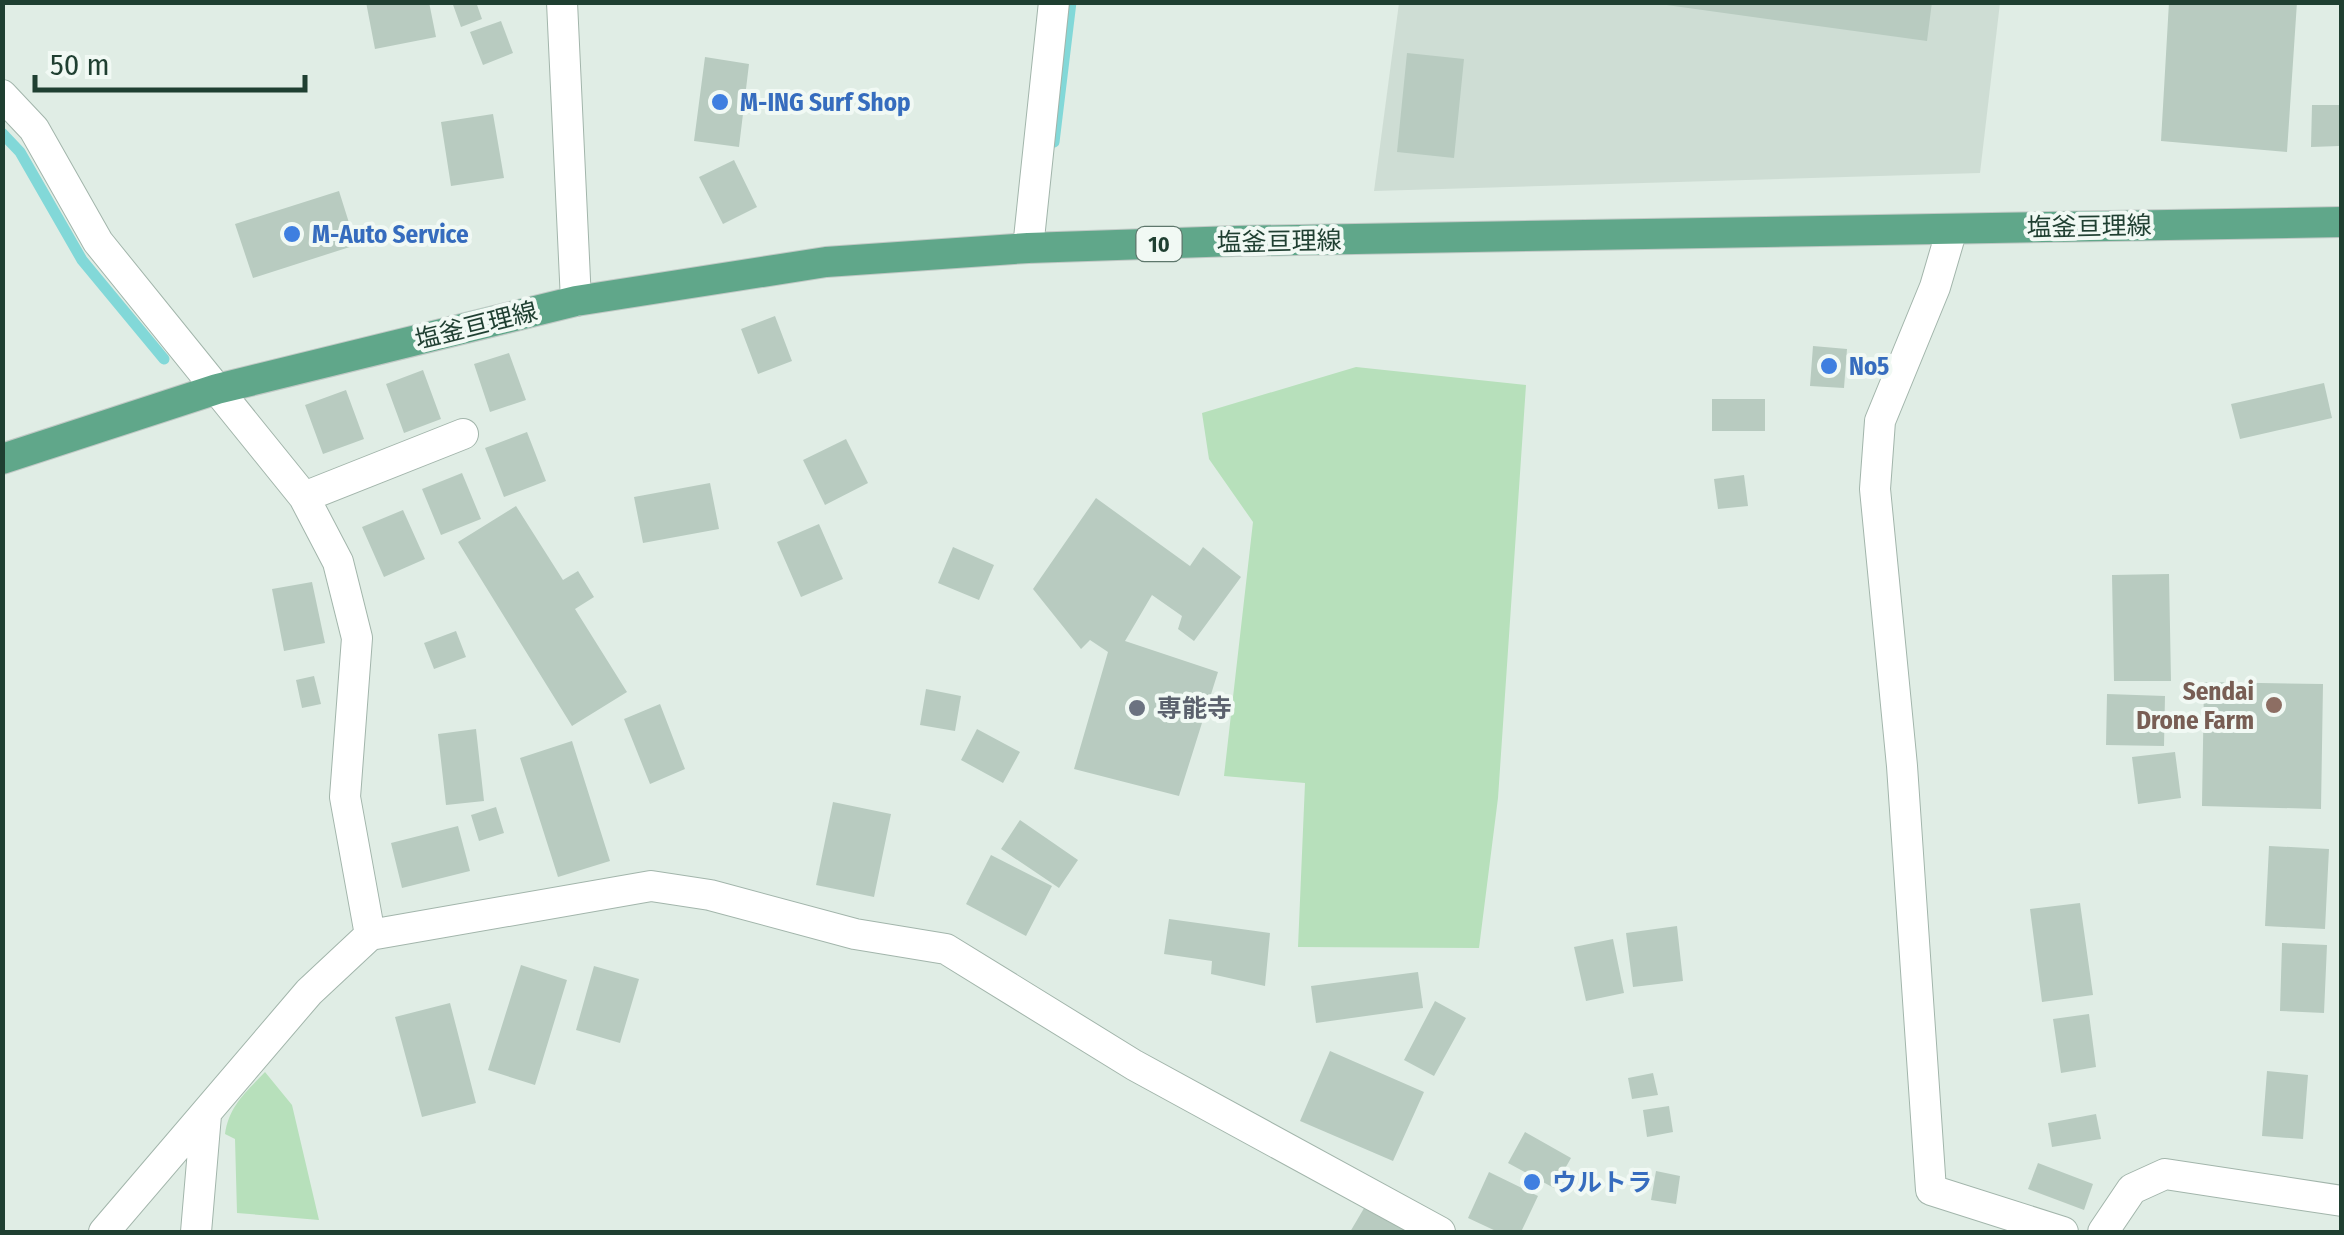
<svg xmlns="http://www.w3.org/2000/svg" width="2344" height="1235" font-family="'Fira Sans Condensed','Noto Sans JP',sans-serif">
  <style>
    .built { fill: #ceddd4 }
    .green { fill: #b7e0bb }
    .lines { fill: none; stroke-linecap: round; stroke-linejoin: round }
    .stream { stroke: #82d8d8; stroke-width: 11 }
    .building { fill: #b8cbc0 }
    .minor-casing { stroke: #a2b5ab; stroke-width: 32 }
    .major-casing { stroke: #c0c9c5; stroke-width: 32 }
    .minor { stroke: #fff; stroke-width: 30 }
    .major { stroke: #60a78a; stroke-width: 30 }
    .shop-dot { fill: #3f7fe0; stroke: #f1f9f4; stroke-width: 4 }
    .education-dot { fill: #8d6e63; stroke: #f1f9f4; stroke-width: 4 }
    .worship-dot { fill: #6b7280; stroke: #f1f9f4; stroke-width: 4 }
    .labels { text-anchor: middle; stroke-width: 8; stroke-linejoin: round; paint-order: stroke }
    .shield { fill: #f1f9f4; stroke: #5e776c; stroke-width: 2.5 }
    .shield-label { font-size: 22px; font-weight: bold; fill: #1f3f31 }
    .shop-label { font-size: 25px; font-weight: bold; fill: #366cbe; stroke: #f1f9f4; text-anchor: start }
    .street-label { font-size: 25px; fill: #1f3f31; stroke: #f1f9f4 }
    .education-label { font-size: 25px; font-weight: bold; fill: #785e54; stroke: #f1f9f4; text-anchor: end }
    .worship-label { font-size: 25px; font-weight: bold; fill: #5b616d; stroke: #f1f9f4; text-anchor: start }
  </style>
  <rect width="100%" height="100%" fill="#e0ede5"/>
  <!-- built -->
  <path class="built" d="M1399 3H2000L1980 173 1374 191Z"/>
  <!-- green -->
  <path class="green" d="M1356 367 1526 385 1498 798 1479 948 1298 947 1305 783 1224 776 1253 522 1209 459 1202 413Z
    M265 1072 292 1105 319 1220 237 1213 235 1139 225 1134C229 1106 246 1092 265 1072Z"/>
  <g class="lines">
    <!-- stream -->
    <path class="stream" d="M2 133 20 152 82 260 164 359
      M1054 142 1071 2"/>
  </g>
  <!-- building -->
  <path class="building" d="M366 2H429L436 37 375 49Z
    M452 2H476L482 19 461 27Z
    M1645 2H1932L1927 41Z
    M2169 2H2297L2287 152 2161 141Z
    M501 21 513 53 483 65 470 32Z
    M1407 53 1464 59 1454 158 1397 152Z
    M705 57 749 64 739 147 694 141Z
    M2312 105H2341L2339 146 2311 147Z
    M493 114 504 178 451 186 441 122Z
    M734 160 757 207 723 224 699 177Z
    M339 191 356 245 253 278 235 224Z
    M775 316 792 361 758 374 741 329Z
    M1813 346 1847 349 1844 388 1810 386Z
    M509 353 526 400 490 412 474 364Z
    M423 370 441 419 404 433 386 384Z
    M2324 383 2332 418 2240 439 2231 404Z
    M346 390 364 439 323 454 305 405Z
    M1712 399H1765V431H1712Z
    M527 432 546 481 504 497 485 448Z
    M846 439 868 483 825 505 803 460Z
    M462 473 481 519 441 535 422 489Z
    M1744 475 1748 506 1718 509 1714 479Z
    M710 483 719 529 643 543 634 497Z
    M1096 498 1190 566 1203 547 1241 577 1194 641 1178 629 1182 616 1152 595 1125 641 1218 672 1179 796 1074 769 1108 652 1090 640 1081 649 1033 589Z
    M516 506 563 580 578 571 594 597 575 609 627 692 572 726 458 542Z
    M403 510 425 559 384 577 362 527Z
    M819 524 843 579 801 597 777 542Z
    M953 547 994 565 979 600 938 583Z
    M2169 574 2171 681H2114L2112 575Z
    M312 582 325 643 284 651 272 589Z
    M456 631 466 657 434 669 424 643Z
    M314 676 321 704 302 708 296 680Z
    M2204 682 2323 684 2321 809 2202 806Z
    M926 689 961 696 955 731 920 725Z
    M2107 694 2165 696 2164 746 2106 745Z
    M660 704 685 769 650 784 624 719Z
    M476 729 484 801 446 805 438 734Z
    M977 729 1020 752 1003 783 961 760Z
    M572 741 610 861 558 877 520 758Z
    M2175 752 2181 798 2138 804 2132 757Z
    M833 802 891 814 874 897 816 885Z
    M496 807 504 833 479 841 471 815Z
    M1020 820 1078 860 1059 888 1001 849Z
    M458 826 470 871 402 888 391 843Z
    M2269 846 2329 849 2325 929 2265 926Z
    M991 855 1052 886 1026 936 966 904Z
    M2080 903 2093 995 2042 1002 2030 909Z
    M1169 919 1270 933 1265 986 1211 974 1212 961 1164 954Z
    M1677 926 1683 981 1633 987 1626 933Z
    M1613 939 1624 993 1586 1001 1574 947Z
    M2282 943 2327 945 2324 1013 2280 1011Z
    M521 965 567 980 535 1085 488 1070Z
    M594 966 639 979 620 1043 576 1030Z
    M1418 972 1423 1008 1316 1023 1311 986Z
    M1435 1001 1466 1018 1434 1076 1404 1060Z
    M450 1003 476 1103 422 1117 395 1017Z
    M2089 1014 2096 1067 2061 1073 2053 1019Z
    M1330 1051 1424 1092 1393 1161 1300 1121Z
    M2267 1071 2308 1075 2303 1139 2262 1136Z
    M1653 1073 1658 1095 1632 1099 1628 1078Z
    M1669 1106 1673 1132 1647 1137 1643 1110Z
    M2096 1114 2101 1139 2052 1147 2048 1123Z
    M1525 1132 1571 1158 1554 1188 1508 1163Z
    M2038 1163 2093 1184 2084 1210 2028 1189Z
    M1656 1171 1680 1176 1676 1204 1651 1200Z
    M1489 1172 1538 1196 1521 1232H1498L1468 1218Z
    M1370 1198 1410 1220 1403 1232H1350Z"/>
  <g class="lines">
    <!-- minor casing -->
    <g class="minor-casing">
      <path id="minor" d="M562 2 576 301
        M2 95 34 129 98 242 304 497 338 562 357 638 345 797 370 935
        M1952 229 1935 287 1880 421 1875 489 1902 766 1931 1190 2063 1232
        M1028 248 1054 2
        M304 497 463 434
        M104 1232 309 992 370 935 651 886 710 895 855 934 946 949 1134 1065 1440 1232
        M196 1232 206 1115
        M2103 1232 2132 1189 2165 1174 2342 1201"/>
    </g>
    <!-- major casing -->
    <g class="major-casing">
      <path id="major" d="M2 459 217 389 576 301 826 262 1028 248 1235 241 2342 222"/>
    </g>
    <!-- minor -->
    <use href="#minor" class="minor"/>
    <!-- major -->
    <use href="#major" class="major"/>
  </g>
  <!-- markers -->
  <g class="shop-dot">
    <circle cx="720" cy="102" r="10"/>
    <circle cx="292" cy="234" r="10"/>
    <circle cx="1829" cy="366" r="10"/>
    <circle cx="1532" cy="1182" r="10"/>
  </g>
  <circle class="education-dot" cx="2274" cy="705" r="10"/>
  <circle class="worship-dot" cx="1137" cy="708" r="10"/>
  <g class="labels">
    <!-- shield labels -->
    <rect class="shield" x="1136.5" y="227" width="45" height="34" rx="8"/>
    <g class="shield-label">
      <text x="1159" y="252">10</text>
    </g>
    <!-- shop labels -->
    <g class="shop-label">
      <text x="740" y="111">M-ING Surf Shop</text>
      <text x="312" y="243">M-Auto Service</text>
      <text x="1849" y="375">No5</text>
      <text x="1552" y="1191">ウルトラ</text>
    </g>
    <!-- street labels -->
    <g class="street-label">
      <text transform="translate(2089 226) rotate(-1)" y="9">塩釜亘理線</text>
      <text transform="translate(1279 241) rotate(-1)" y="9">塩釜亘理線</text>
      <text transform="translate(476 325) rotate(-14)" y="9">塩釜亘理線</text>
    </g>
    <!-- education labels -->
    <g class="education-label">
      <text x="2254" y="700">Sendai<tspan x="2254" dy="29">Drone Farm</tspan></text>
    </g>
    <!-- worship labels -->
    <g class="worship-label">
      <text x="1157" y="717">専能寺</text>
    </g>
  </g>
  <!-- border -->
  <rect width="2344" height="1235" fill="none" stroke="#1f3f31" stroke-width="10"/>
  <!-- scale -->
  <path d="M35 75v15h270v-15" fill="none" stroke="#1f3f31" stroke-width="5"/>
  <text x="50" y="75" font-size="30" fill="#1f3f31" stroke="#f1f9f4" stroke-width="8" paint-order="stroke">50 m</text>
</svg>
